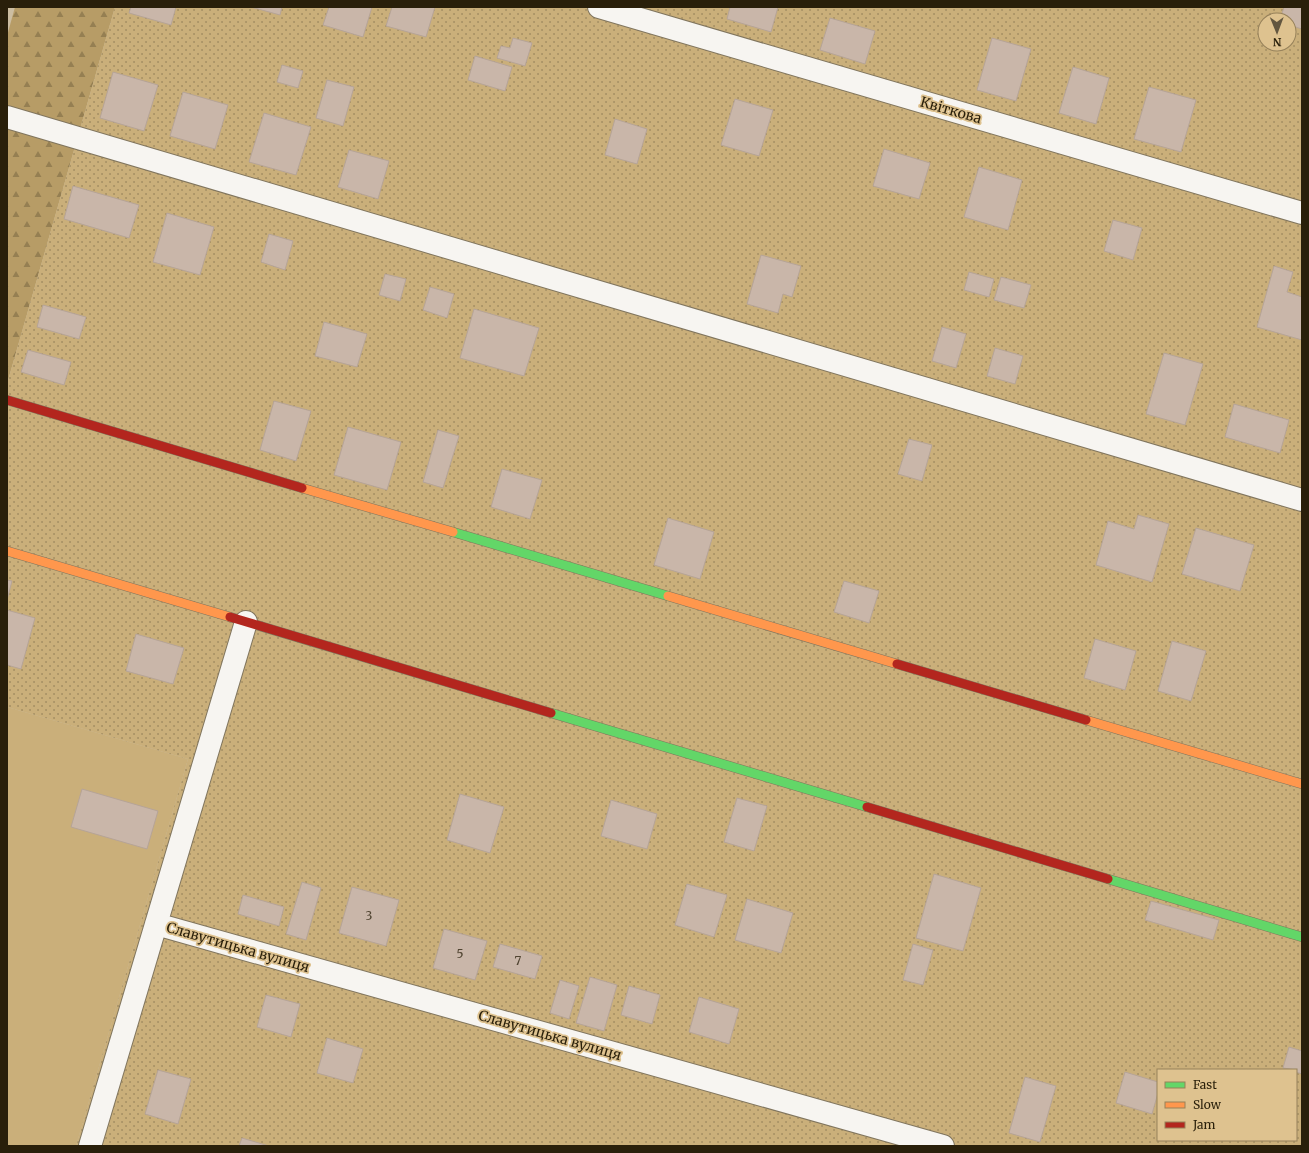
<svg xmlns="http://www.w3.org/2000/svg" width="1309" height="1153" font-family="Merriweather,serif">
  <style>
    .grass { fill: #caaf7a }
    .forest { fill: url(#forest-firs) }
    .garden { fill: url(#garden-dots); fill-rule: evenodd }
    .building { fill: #c9b6a9; stroke: #b6a497 }
    .lines { fill: none; stroke-linecap: round; stroke-linejoin: round }
    .street-casing { stroke: #80755e; stroke-width: 24 }
    .fast-casing { stroke: #80755e; stroke-width: 10 }
    .slow-casing { stroke: #80755e; stroke-width: 10 }
    .jam-casing { stroke: #80755e; stroke-width: 10 }
    .street { stroke: #f7f5f1; stroke-width: 22 }
    .fast { stroke: #63d668; stroke-width: 9 }
    .slow { stroke: #ff974d; stroke-width: 9 }
    .jam { stroke: #b3261e; stroke-width: 9 }
    .labels { text-anchor: middle; stroke-width: 3.5; stroke-linejoin: round; paint-order: stroke }
    .number-label { font-size: 12px; fill: #514532 }
    .street-label { font-size: 14px; fill: #291f0a; stroke: #dec28f }
  </style>
  <defs>
    <pattern id="forest-firs" width="22" height="20" patternUnits="userSpaceOnUse"><rect width="22" height="20" fill="#b79c66"/><path d="M5 1l3.5 6h-7zM16 11l3.5 6h-7z" fill="#957f52"/></pattern>
    <pattern id="garden-dots" width="8" height="8" patternUnits="userSpaceOnUse"><rect width="8" height="8" fill="#caaf7a"/><path d="M2 2h.1M6 6h.1" fill="none" stroke="#a48e62" stroke-width="1.8" stroke-linecap="round"/></pattern>
  </defs>
  <rect width="100%" height="100%" fill="#ccbda1"/>
  <!-- grass -->
  <path class="grass" d="M7 707 188 759 76 1146H7Z"/>
  <!-- forest -->
  <path class="forest" d="M15 7H115L7 384V36Z"/>
  <!-- garden -->
  <path class="garden" d="M115 7H1302V1146H76L188 759 7 707V384ZM1265 20H1289V44H1265ZM1158 1070H1296V1140H1158Z"/>
  <!-- building -->
  <path class="building" d="M131 7H176L171 25 129 13Z
    M251 7H282L280 15Z
    M329 7H372L363 37 323 25Z
    M392 7H435L426 37 386 26Z
    M730 7H778L771 32 727 19Z
    M1284 7H1302V29L1289 25V20H1280Z
    M830 18 875 31 865 64 820 50Z
    M513 38 532 43 525 66 497 58 501 46 510 48Z
    M992 38 1031 49 1016 101 977 90Z
    M475 56 512 67 505 91 468 80Z
    M282 65 303 71 298 88 277 82Z
    M1073 67 1109 78 1096 124 1059 113Z
    M113 72 158 85 144 131 100 118Z
    M327 80 354 87 343 126 316 118Z
    M1149 87 1196 100 1181 152 1134 139Z
    M183 92 228 105 215 149 170 136Z
    M735 99 773 110 759 156 721 145Z
    M264 113 311 127 296 175 249 162Z
    M615 119 647 129 637 164 605 155Z
    M884 149 930 163 919 199 873 186Z
    M349 150 389 161 378 199 338 187Z
    M979 167 1022 180 1008 230 964 217Z
    M73 186 139 205 129 238 64 219Z
    M167 213 214 227 200 275 153 262Z
    M1113 220 1142 228 1133 260 1104 251Z
    M269 234 293 241 285 270 261 262Z
    M761 255 801 266 792 297 783 294 778 313 747 304Z
    M1274 266 1293 272 1287 292 1302 297V340L1257 327Z
    M969 272 994 279 989 297 964 290Z
    M385 274 406 279 400 301 379 295Z
    M1001 277 1031 285 1024 308 994 300Z
    M430 287 454 294 447 318 423 310Z
    M43 305 86 317 79 339 37 327Z
    M474 309 539 328 524 376 460 358Z
    M324 322 367 334 357 367 315 356Z
    M942 327 966 334 956 368 932 361Z
    M995 348 1023 356 1015 384 987 376Z
    M28 350 71 362 64 385 21 372Z
    M1164 353 1203 364 1185 425 1146 414Z
    M274 401 311 411 296 461 260 450Z
    M1234 404 1289 420 1280 453 1225 437Z
    M348 427 401 442 387 490 334 475Z
    M438 430 459 436 443 488 423 482Z
    M909 439 932 445 922 481 898 474Z
    M502 469 542 480 530 519 491 507Z
    M1138 515 1169 524 1152 582 1096 565 1108 521 1134 529Z
    M668 518 714 532 700 579 654 565Z
    M1196 528 1254 545 1240 591 1182 574Z
    M7 580 12 581 7 600Z
    M844 581 879 591 869 623 834 612Z
    M7 610 35 618 21 669 7 665Z
    M136 634 184 648 173 684 126 671Z
    M1095 639 1136 651 1125 690 1084 678Z
    M1172 641 1206 651 1191 701 1158 691Z
    M82 789 158 811 147 849 71 827Z
    M460 794 504 807 490 853 447 840Z
    M737 798 767 806 754 851 724 842Z
    M611 800 657 814 647 849 601 836Z
    M934 874 981 888 963 951 916 938Z
    M302 882 321 888 306 940 286 934Z
    M687 884 727 895 714 937 675 925Z
    M352 887 399 900 386 946 339 933Z
    M243 895 284 907 279 926 238 914Z
    M747 899 793 913 781 953 735 940Z
    M1151 901 1219 920 1213 940 1145 920Z
    M444 929 487 941 475 980 433 968Z
    M500 944 542 956 535 979 493 967Z
    M913 944 933 950 923 985 903 980Z
    M590 977 617 985 604 1031 576 1023Z
    M560 980 579 986 569 1019 550 1013Z
    M629 986 660 995 652 1024 621 1015Z
    M266 995 300 1004 291 1037 257 1027Z
    M699 997 739 1009 729 1044 689 1032Z
    M327 1038 363 1049 353 1083 317 1073Z
    M1289 1047 1302 1051V1074L1296 1072V1070L1283 1068Z
    M158 1070 191 1079 178 1124 145 1114Z
    M1125 1072 1158 1082V1093L1152 1114 1116 1103Z
    M1025 1077 1056 1086 1040 1142 1009 1133Z
    M242 1138 269 1146H239Z"/>
  <g class="lines">
    <!-- street casing -->
    <g class="street-casing">
      <path id="street" d="M599 7 1302 213
        M7 117 1302 500
        M156 924 943 1146
        M90 1146 246 622"/>
    </g>
    <!-- fast casing -->
    <g class="fast-casing">
      <path id="fast" d="M453 532 668 596
        M551 713 867 807
        M1108 879 1302 937"/>
    </g>
    <!-- slow casing -->
    <g class="slow-casing">
      <path id="slow" d="M302 488 453 532
        M7 551 230 617
        M668 596 897 664
        M1086 720 1302 784"/>
    </g>
    <!-- jam casing -->
    <g class="jam-casing">
      <path id="jam" d="M7 400 302 488
        M230 617 551 713
        M897 664 1086 720
        M867 807 1108 879"/>
    </g>
    <!-- street -->
    <use href="#street" class="street"/>
    <!-- fast -->
    <use href="#fast" class="fast"/>
    <!-- slow -->
    <use href="#slow" class="slow"/>
    <!-- jam -->
    <use href="#jam" class="jam"/>
  </g>
  <g class="labels">
    <!-- number labels -->
    <g class="number-label">
      <text x="369" y="920">3</text>
      <text x="460" y="958">5</text>
      <text x="518" y="965">7</text>
    </g>
    <!-- street labels -->
    <g class="street-label">
      <text transform="translate(951 110) rotate(16)" y="5">Квіткова</text>
      <text transform="translate(238 947) rotate(16)" y="5">Славутицька вулиця</text>
      <text transform="translate(550 1035) rotate(16)" y="5">Славутицька вулиця</text>
    </g>
  </g>
  <!-- border -->
  <rect width="1309" height="1153" fill="none" stroke="#291f0a" stroke-width="16"/>
  <!-- legend -->
  <rect x="1157" y="1069" width="140" height="72" fill="#dec28f" stroke="#96815a"/>
  <rect x="1165" y="1082" width="20" height="6" fill="#63d668" stroke="#96815a"/>
  <text x="1193" y="1089" font-size="12" fill="#291f0a">Fast</text>
  <rect x="1165" y="1102" width="20" height="6" fill="#ff974d" stroke="#96815a"/>
  <text x="1193" y="1109" font-size="12" fill="#291f0a">Slow</text>
  <rect x="1165" y="1122" width="20" height="6" fill="#b3261e" stroke="#96815a"/>
  <text x="1193" y="1129" font-size="12" fill="#291f0a">Jam</text>
  <!-- north arrow -->
  <g transform="translate(1277 32) rotate(179)"><circle r="19" fill="#dec28f" stroke="#96815a"/>
  <path d="M0-3L7 15L0 10L-7 15Z" fill="#62563f"/>
  <text y="-6" font-size="11" font-weight="bold" text-anchor="middle" fill="#291f0a">N</text>
  </g>
</svg>
